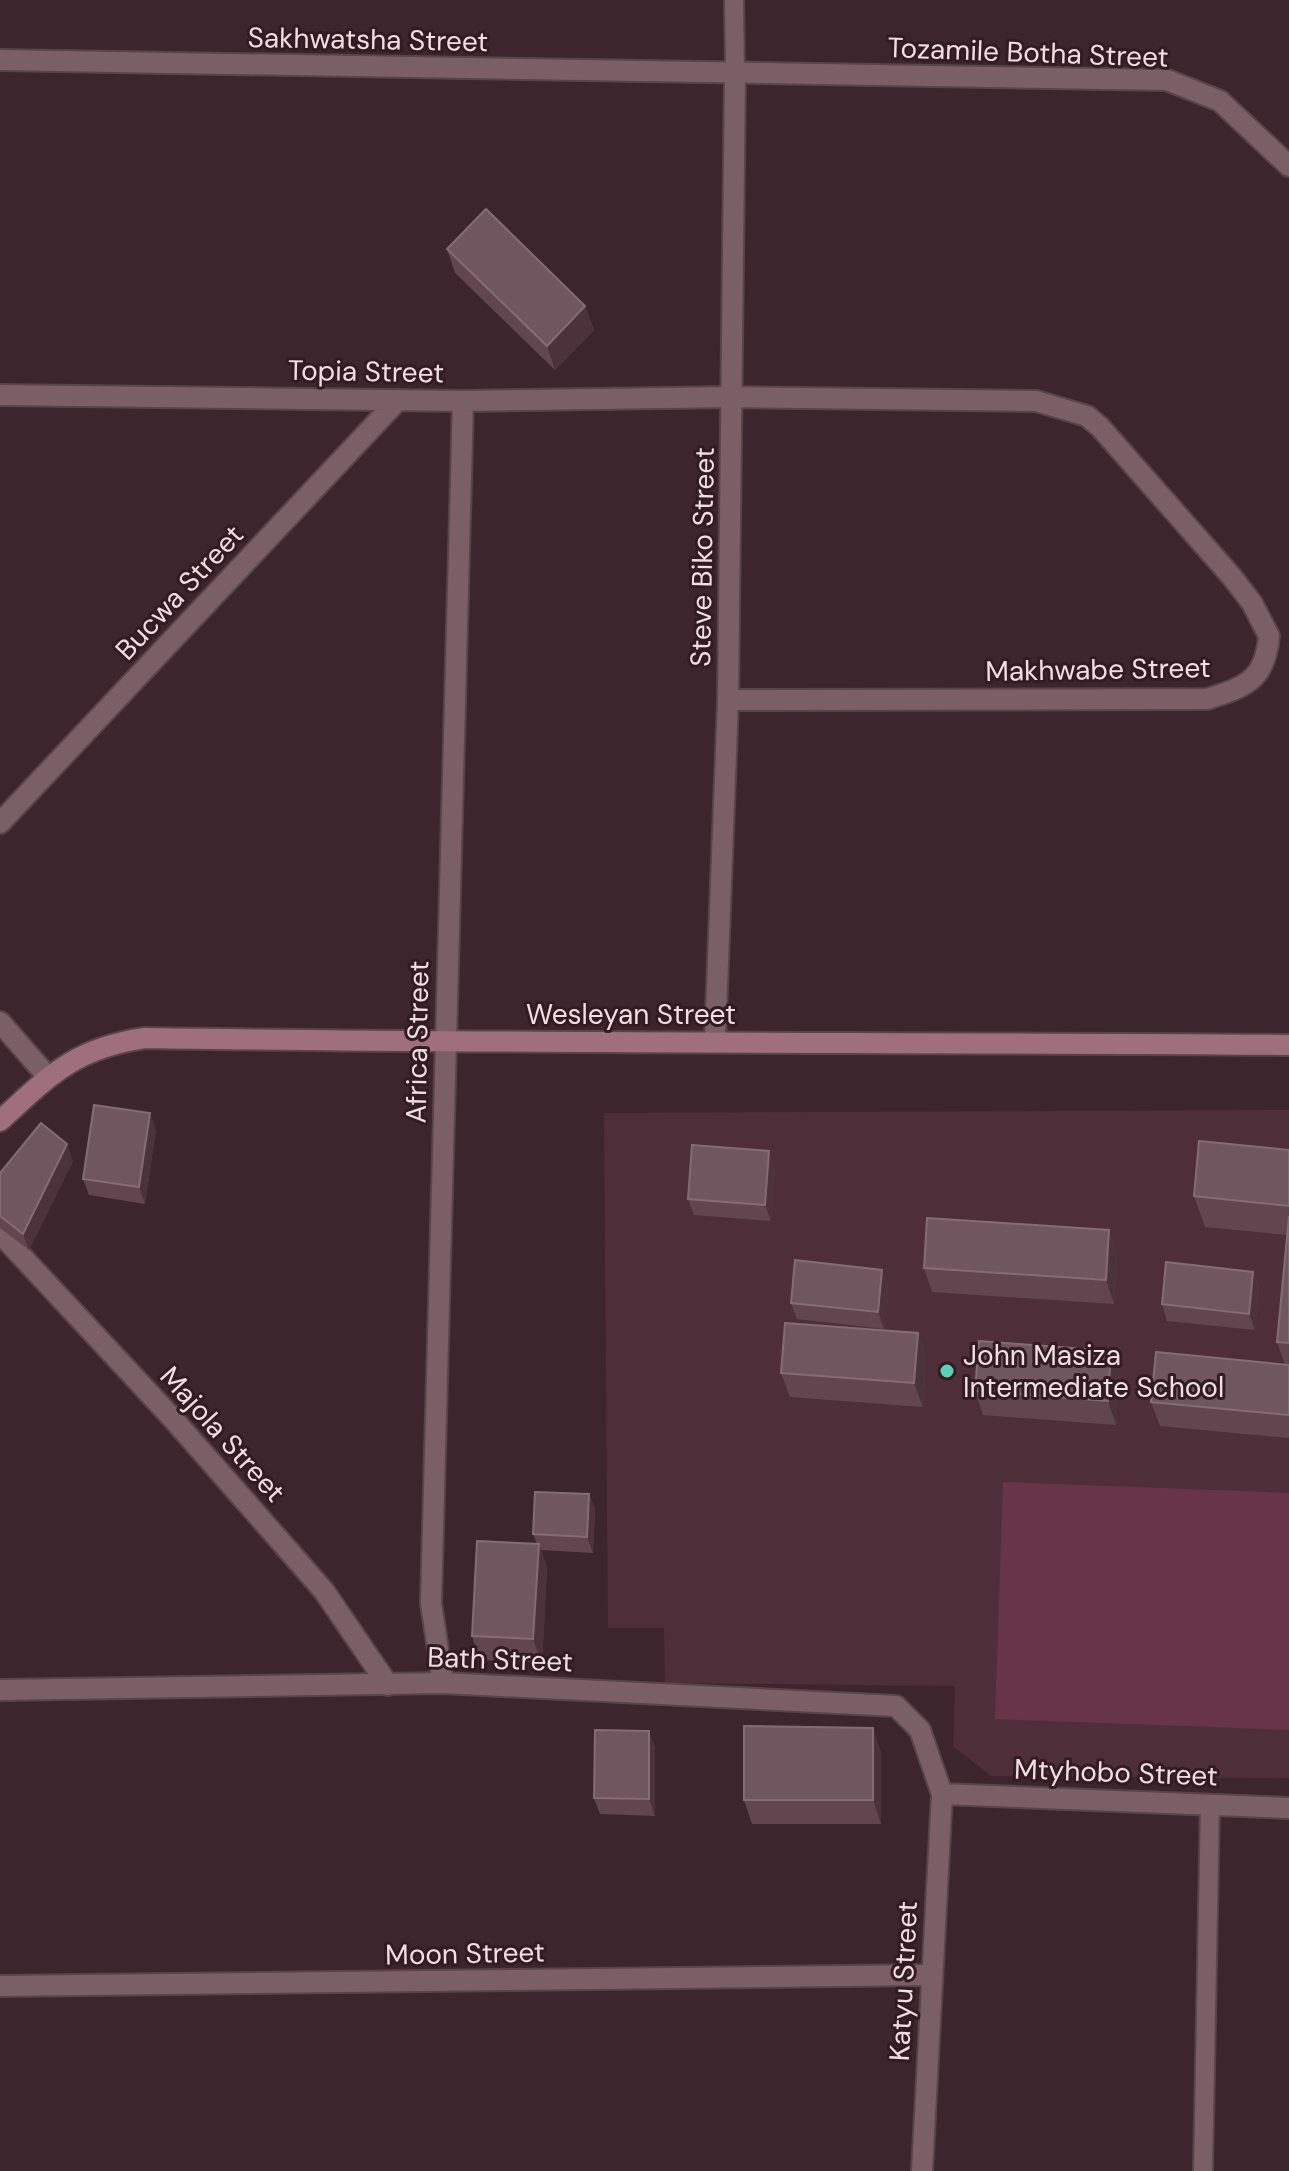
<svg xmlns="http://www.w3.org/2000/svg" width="1289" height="2171" font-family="'DM Sans',sans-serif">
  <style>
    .built { fill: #4e2f39 }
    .garden { fill: #673547 }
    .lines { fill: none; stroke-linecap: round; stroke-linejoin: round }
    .lane-casing { stroke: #58444b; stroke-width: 22 }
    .street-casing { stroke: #58444b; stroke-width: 24 }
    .secondary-casing { stroke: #58444b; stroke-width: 24 }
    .lane { stroke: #7b5f67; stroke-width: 18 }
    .street { stroke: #7b5f67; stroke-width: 20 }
    .secondary { stroke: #a06f7e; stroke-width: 20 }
    .wall { fill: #61464f }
    .shaded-wall { fill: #4c323b }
    .building { fill: #70575f; stroke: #846c74; stroke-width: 2 }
    .poi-dot { fill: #5dceb8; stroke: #331b23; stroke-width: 3 }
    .labels { text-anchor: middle; stroke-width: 6; stroke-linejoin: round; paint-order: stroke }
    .street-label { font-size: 28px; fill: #efdfe3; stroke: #331b23 }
    .poi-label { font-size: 28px; fill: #efdfe3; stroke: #331b23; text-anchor: start }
  </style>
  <rect width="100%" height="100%" fill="#3d252d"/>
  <!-- built -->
  <path class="built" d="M1289 1110V1778L991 1776 953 1746 955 1686 665 1683 664 1628H608L604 1113Z"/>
  <!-- garden -->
  <path class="garden" d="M1003 1482 1289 1493V1730L995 1719Z"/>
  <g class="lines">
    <!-- lane casing -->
    <g class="lane-casing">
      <path id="lane" d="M734 0 735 73
        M1203 2171 1210 1804"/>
    </g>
    <!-- street casing -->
    <g class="street-casing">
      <path id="street" d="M0 60 1167 80 1220 101 1289 166
        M0 395 463 401 732 397 1036 401 1087 416 1100 427 1232 577 1252 603 1269 636C1265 681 1245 687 1207 699L728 700
        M0 823 398 400
        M0 1022 48 1077
        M715 1040 728 700 735 73
        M0 1233 174 1420 324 1591 388 1685
        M443 1683 431 1603 463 401
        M0 1690 443 1683 896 1706 920 1730 942 1794 922 2171
        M942 1794 1289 1808
        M0 1986 930 1975"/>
    </g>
    <!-- secondary casing -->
    <g class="secondary-casing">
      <path id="secondary" d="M0 1121C50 1075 75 1048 145 1038 526 1044 908 1042 1289 1045"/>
    </g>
    <!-- lane -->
    <use href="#lane" class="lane"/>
    <!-- street -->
    <use href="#street" class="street"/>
    <!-- secondary -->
    <use href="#secondary" class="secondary"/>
  </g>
  <!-- wall -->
  <path class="wall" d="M447 249 585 306 594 330 555 370 455 273Z
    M156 1129 145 1204 89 1195 83 1179Z
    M1289 1150V1438L1160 1426 1151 1402 1285 1365 1277 1342 1287 1235 1205 1227 1194 1196Z
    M73 1161 29 1250 0 1228V1173Z
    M775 1167 771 1221 694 1215 688 1199Z
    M1109 1230 1117 1253 1114 1304 932 1292 924 1268Z
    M882 1270 888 1286 884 1329 797 1319 791 1303Z
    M1253 1272 1259 1288 1255 1330 1167 1321 1162 1304Z
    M918 1333 926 1357 923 1407 790 1397 781 1373Z
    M1111 1351 1120 1375 1116 1425 983 1415 975 1391Z
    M589 1494 595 1510 593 1553 541 1550 547 1568 542 1663 480 1660 472 1636 537 1544 533 1534Z
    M655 1747V1816L600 1814 594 1798Z
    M881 1752V1824H752L744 1800Z"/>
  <!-- shaded-wall -->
  <path class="shaded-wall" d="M585 306 594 330 555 370 547 346Z
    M150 1113 156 1129 145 1204 139 1187Z
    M67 1144 73 1161 29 1250 23 1234Z
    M769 1151 775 1167 771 1221 765 1205Z
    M1109 1230 1117 1253 1114 1304 1106 1280Z
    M882 1270 888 1286 884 1329 878 1312Z
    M1253 1272 1259 1288 1255 1330 1249 1314Z
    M918 1333 926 1357 923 1407 914 1383Z
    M1111 1351 1120 1375 1116 1425 1108 1401Z
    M589 1494 595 1510 593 1553 587 1537Z
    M539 1544 547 1568 542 1663 533 1639Z
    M873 1728 881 1752V1824L873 1800Z
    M649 1731 655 1747V1816L649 1799Z"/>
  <!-- building -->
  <path class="building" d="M486 209 585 306 547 346 447 249Z
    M94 1105 150 1113 139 1187 83 1179Z
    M41 1123 67 1144 23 1234 0 1216V1173Z
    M1199 1141 1289 1150V1206L1194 1196Z
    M692 1145 769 1151 765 1205 688 1199Z
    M1289 1216V1343L1277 1342Z
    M927 1218 1109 1230 1106 1280 924 1268Z
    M795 1260 882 1270 878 1312 791 1303Z
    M1166 1262 1253 1272 1249 1314 1162 1304Z
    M785 1323 918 1333 914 1383 781 1373Z
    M979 1341 1111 1351 1108 1401 975 1391Z
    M1156 1352 1289 1365V1415L1151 1402Z
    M535 1492 589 1494 587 1537 533 1534Z
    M477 1541 539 1544 533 1639 472 1636Z
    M744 1726 873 1728V1800H744Z
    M595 1730 649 1731V1799L594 1798Z"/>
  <!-- markers -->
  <circle class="poi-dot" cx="947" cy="1371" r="8"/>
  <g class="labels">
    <!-- street labels -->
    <g class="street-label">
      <text transform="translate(368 39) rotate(1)" y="10">Sakhwatsha Street</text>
      <text transform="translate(1028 52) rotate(2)" y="10">Tozamile Botha Street</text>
      <text transform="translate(366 371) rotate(1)" y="10">Topia Street</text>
      <text transform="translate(702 557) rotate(-89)" y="10">Steve Biko Street</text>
      <text transform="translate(179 592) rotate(-47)" y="10">Bucwa Street</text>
      <text transform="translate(1098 669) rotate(-1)" y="10">Makhwabe Street</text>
      <text x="631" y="1024">Wesleyan Street</text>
      <text transform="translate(417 1042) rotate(-89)" y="10">Africa Street</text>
      <text transform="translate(223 1434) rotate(48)" y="10">Majola Street</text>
      <text transform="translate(500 1659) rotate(2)" y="10">Bath Street</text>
      <text transform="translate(1116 1772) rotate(2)" y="10">Mtyhobo Street</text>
      <text transform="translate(465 1953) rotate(-1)" y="10">Moon Street</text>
      <text transform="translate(903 1981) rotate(-87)" y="10">Katyu Street</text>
    </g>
    <!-- poi labels -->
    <g class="poi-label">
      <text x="963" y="1365">John Masiza<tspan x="963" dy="32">Intermediate School</tspan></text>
    </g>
  </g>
</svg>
